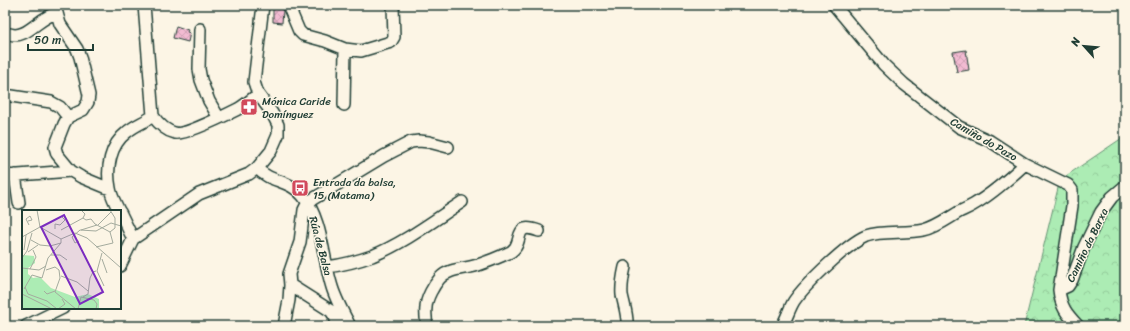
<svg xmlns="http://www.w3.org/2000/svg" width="1130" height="331" font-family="Sriracha,sans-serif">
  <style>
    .forest { fill: url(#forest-crowns); stroke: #669474 }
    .building { fill: url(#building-cross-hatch); stroke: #1f3d34 }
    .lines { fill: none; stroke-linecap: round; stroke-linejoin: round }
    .minor-casing { stroke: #1f3d34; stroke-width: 14 }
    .minor { stroke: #fcf5e5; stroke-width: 11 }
    .labels { text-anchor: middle; stroke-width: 3; stroke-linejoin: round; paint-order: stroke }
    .poi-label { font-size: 11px; fill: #1f3d34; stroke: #fcf5e5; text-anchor: start }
    .street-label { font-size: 11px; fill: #1f3d34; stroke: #fcf5e5 }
    .inset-road { fill: none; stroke: #a4ab9e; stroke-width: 1 }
    .view { fill: #7b2cbf; fill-opacity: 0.15; stroke: #7b2cbf; stroke-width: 2 }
    .inset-edge { fill: none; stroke: #1f3d34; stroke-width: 2 }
  </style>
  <defs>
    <pattern id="forest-crowns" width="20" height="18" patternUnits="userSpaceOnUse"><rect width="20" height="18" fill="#acecb4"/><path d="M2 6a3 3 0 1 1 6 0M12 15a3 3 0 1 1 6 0" fill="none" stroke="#94cb9b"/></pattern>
    <pattern id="building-cross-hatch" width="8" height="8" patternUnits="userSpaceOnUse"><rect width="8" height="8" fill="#f3bbd2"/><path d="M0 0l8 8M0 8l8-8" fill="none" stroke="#d0a2b5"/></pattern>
  </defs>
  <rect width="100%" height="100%" fill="#fcf5e5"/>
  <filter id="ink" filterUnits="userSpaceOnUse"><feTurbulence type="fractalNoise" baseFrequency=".025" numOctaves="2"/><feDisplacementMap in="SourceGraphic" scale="8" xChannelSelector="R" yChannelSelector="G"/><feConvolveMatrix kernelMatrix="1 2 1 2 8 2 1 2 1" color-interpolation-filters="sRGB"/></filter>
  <g filter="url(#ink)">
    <!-- forest -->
    <path class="forest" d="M1125 136V326H1024L1060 180Z"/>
    <!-- building -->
    <path class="building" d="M273 6 281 7 283 11 282 23 273 22Z
      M176 26 188 30 187 32 190 33 188 42 173 38Z
      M966 50 969 70 957 72 953 52Z"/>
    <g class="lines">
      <!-- minor casing -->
      <g class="minor-casing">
        <path id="minor" d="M144 5 153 116C158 123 166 131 175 133 184 136 228 114 238 109 245 105 252 99 258 94
          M288 5 299 31 303 35 325 41 345 49 361 51 391 42 394 37 393 5
          M834 5 884 65 904 84 936 109 959 127 990 141 1025 164 1068 185 1072 190V206L1059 290
          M200 29 199 69 201 80 209 101 219 118
          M10 34C26 40 40 16 57 13L60 24 77 49 80 57 89 95 88 102 83 110 68 117 64 124 55 147 57 154 71 171 81 177 110 189
          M5 95 51 102 60 107 68 117
          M344 105 345 49
          M257 168C270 183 289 179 303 196 322 219 323 259 332 287 336 300 343 313 350 326
          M15 175 19 203
          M5 176 71 171
          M308 202 384 156 411 142 419 141 429 142 448 147
          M119 211C116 204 111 196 110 188 106 168 110 145 127 132 135 125 145 122 153 116
          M120 212 133 239
          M120 266 133 239 199 194 249 174 257 168 271 151 278 135V125L272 113 258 94 254 82 263 5
          M327 267C342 265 358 261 372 256 404 243 433 221 462 202
          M625 267C623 276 621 285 622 295 624 305 628 316 627 326
          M290 285 331 311 335 317 338 326
          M26 326 63 308
          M284 326 289 300 290 285 289 274 300 242 304 210 308 202
          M426 326C427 320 425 314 426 308 426 298 434 285 440 278 449 268 466 269 478 265 487 262 497 258 506 254 528 247 509 220 539 231
          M782 326C787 318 789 309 794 301 806 284 847 244 866 236 882 230 906 234 924 230 937 227 947 219 959 212 963 210 968 208 973 205 989 196 1011 177 1025 164
          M1078 326C1067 314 1061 308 1059 290L1068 286 1072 280 1084 247 1101 212 1112 197 1125 186"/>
      </g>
      <!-- minor -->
      <use href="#minor" class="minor"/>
    </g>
  </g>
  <!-- icons -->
  <defs>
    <g id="pharmacy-square" transform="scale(0.9)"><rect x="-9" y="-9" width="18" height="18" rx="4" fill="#d1495b" stroke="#fcf5e5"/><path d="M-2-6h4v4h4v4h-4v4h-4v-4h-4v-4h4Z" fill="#fff"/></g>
    <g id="bus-square" transform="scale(0.9)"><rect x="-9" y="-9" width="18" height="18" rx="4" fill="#d1495b" stroke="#fcf5e5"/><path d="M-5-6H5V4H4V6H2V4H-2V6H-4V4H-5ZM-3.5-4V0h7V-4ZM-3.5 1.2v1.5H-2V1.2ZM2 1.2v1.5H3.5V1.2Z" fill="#fff"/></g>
  </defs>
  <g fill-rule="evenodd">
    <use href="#pharmacy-square" x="249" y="107"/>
    <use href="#bus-square" x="300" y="188"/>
  </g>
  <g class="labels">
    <!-- poi labels -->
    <g class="poi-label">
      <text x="262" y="105">Mónica Caride<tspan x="262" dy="13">Domínguez</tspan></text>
      <text x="313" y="186">Entrada da balsa,<tspan x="313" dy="13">15 (Matama)</tspan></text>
    </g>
    <!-- street labels -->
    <g class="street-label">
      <text transform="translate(984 139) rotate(30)" y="4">Camiño do Pazo</text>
      <text transform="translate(1087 245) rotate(-64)" y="4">Camiño da Barxa</text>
      <text transform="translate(321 246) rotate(75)" y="4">Rúa de Balsa</text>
    </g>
  </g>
  <!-- overview -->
  <g transform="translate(22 210)">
    <rect width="99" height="99" fill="#fcf5e5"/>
    <path d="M1 45 12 46 13 53 6 58V64L11 68 18 67 29 78 53 87 66 84 77 89V99H0Z" fill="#acecb4"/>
    <path class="inset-road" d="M15 0 18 17M61 8 64 10 69 9 73 14 88 22M6 11 10 10 8 6 4 9 7 15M76 15 89 2M33 19V14L38 15 43 10 40 7M39 20 61 8 63 4 59 0M59 20 75 15M53 23 65 28 99 58M0 27 18 17 39 29M39 29 53 23M9 30 18 35 28 36 39 33M57 31 53 33 50 27 58 20 74 21 89 13 99 16M74 37 91 33 88 22 93 18V8L88 0M2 40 4 25M6 42 16 35M80 43 75 61 82 76M29 45H38L45 50M0 48 5 41 10 23M80 49 85 63M0 58 17 60 24 56M8 59 14 47 11 40M24 60 33 57 37 60 38 68 33 82 54 99M39 66 55 72 66 81M3 77 6 84 25 91 35 99M2 79 10 65 20 68 26 48 39 33V29M22 81 25 84 33 81M0 84 30 99M61 87 66 84 68 68 71 62 74 61M36 99 43 94 40 89M56 99 59 87 72 90 75 94 74 99"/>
    <path class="view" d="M42 5 81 82 58 94 19 17Z"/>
    <rect width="99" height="99" class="inset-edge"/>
  </g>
  <!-- margin -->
  <rect width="1130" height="331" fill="none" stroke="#fcf5e5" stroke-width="20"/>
  <rect x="10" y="10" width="1110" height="311" fill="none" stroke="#1f3d34" stroke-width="1.5" filter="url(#ink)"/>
  <!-- north arrow -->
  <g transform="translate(1084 46) rotate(297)" stroke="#fcf5e5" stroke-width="3" paint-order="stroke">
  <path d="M0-3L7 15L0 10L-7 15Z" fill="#1f3d34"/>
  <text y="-6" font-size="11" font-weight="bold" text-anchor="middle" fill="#1f3d34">N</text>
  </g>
  <!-- scale -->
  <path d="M28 44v6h65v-6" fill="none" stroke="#1f3d34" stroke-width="2"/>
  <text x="34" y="44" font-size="12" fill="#1f3d34" stroke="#fcf5e5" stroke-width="3" paint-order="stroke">50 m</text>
</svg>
